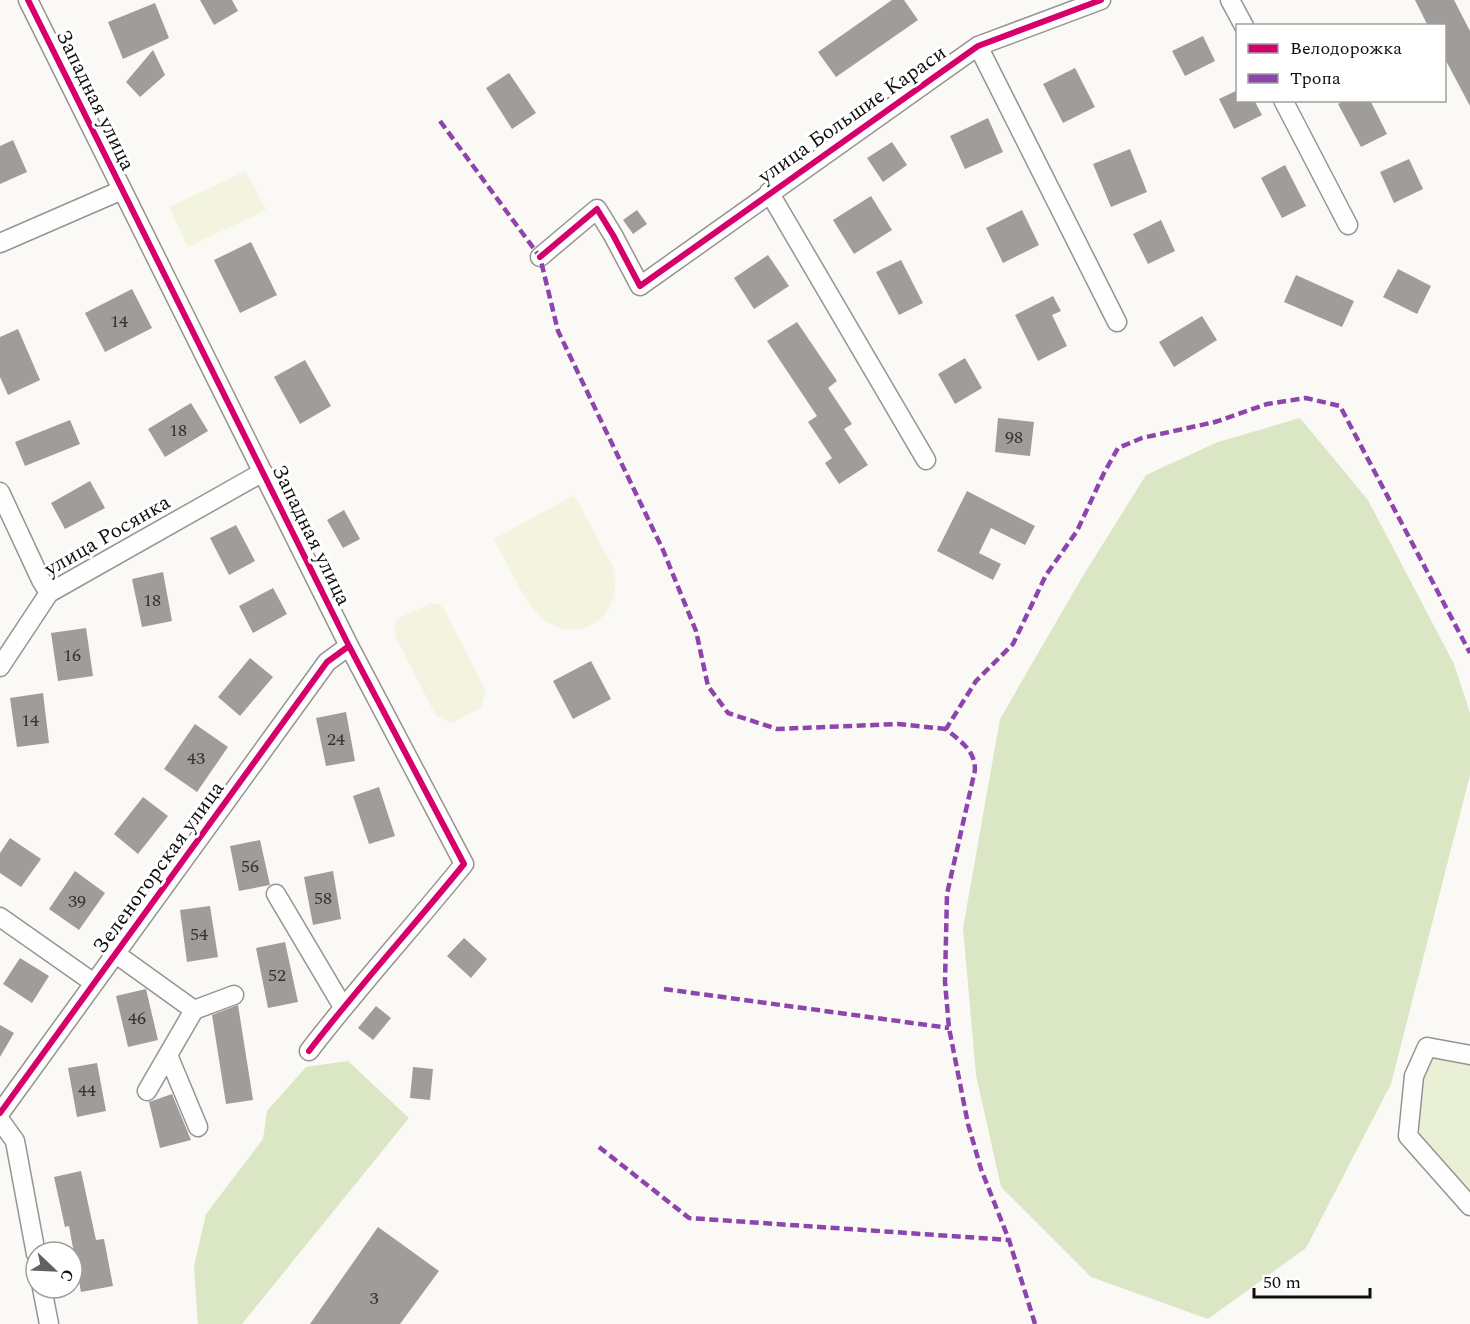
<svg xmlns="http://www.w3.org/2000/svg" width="1470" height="1324" font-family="Spectral,serif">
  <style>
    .green { fill: #e9f0d6 }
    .forest { fill: #dbe7c4 }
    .pitch { fill: #f2f4df }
    .building { fill: #9f9c9a }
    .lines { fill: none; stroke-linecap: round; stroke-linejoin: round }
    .minor-casing { stroke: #959493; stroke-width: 21 }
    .minor { stroke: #fefefe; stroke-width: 18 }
    .quiet { stroke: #8e44ad; stroke-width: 4.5; stroke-dasharray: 9 4.5; stroke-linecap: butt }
    .cycleway-casing { stroke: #fff; stroke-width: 10 }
    .cycleway { stroke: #d6006c; stroke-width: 6 }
    .labels { text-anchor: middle; stroke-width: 6; stroke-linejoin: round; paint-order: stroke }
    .number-label { font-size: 18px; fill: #333232 }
    .street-label { font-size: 21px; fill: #0f0f0f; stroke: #fff }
  </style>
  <rect width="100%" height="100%" fill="#fbf9f5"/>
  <!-- green -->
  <path class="green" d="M1435 1058 1470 1065V1198L1413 1132 1425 1063Z"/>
  <!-- forest -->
  <path class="forest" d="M1300 418 1368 500 1454 664 1470 713V775L1391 1084 1306 1248 1208 1319 1091 1277 1001 1187 976 1075 963 928 1000 719 1081 579 1146 475 1218 442Z
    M348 1061 409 1118 242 1324H198L194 1266 206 1214 263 1139 267 1111 306 1067Z"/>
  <!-- pitch -->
  <path class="pitch" d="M246 171 266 210 188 247 169 207Z
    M574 495C583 511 592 528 600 544 605 552 611 560 613 568 627 614 578 649 542 618 524 603 506 560 494 539Z
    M431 603 440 605 445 611 486 691 481 708 451 723 436 716 396 637 394 626 397 619Z"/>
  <!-- building -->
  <path class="building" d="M200 0H232L238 11 214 25Z
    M892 0H904L918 20 836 77 818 52Z
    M1415 0H1454L1470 31V106L1444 57V26H1428Z
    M155 3 169 38 123 59 108 22Z
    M1203 36 1215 61 1185 76 1172 51Z
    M153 50 165 75 140 97 126 82Z
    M1075 68 1095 107 1063 123 1043 84Z
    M509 73 536 113 512 129 486 88Z
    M1238 90V100H1254L1262 115 1234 129 1219 99Z
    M1345 100H1370L1387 134 1361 147 1338 104Z
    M988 118 1003 152 965 169 950 136Z
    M13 140 27 172 0 184V146Z
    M892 142 907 165 883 182 867 158Z
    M1130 149 1147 192 1111 207 1093 164Z
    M1409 159 1423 189 1394 203 1380 172Z
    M1285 165 1306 206 1282 218 1261 178Z
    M871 196 892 230 854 254 833 220Z
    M637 210 647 224 633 234 623 220Z
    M1022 210 1039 245 1003 263 986 228Z
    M1161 220 1175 251 1148 264 1133 234Z
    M251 242 277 295 240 313 214 260Z
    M768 255 789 286 754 309 734 278Z
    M901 260 923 303 899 315 876 272Z
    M1398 269 1431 286 1417 314 1383 297Z
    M1296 275 1354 301 1342 327 1284 302Z
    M132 289 152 328 105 352 85 313Z
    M1053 296 1061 311 1052 315 1067 346 1038 361 1015 315Z
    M1202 316 1217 340 1174 367 1159 342Z
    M797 322 837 381 828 388 852 424 844 429 868 465 839 484 825 463 832 458 808 422 817 416 767 341Z
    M18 329 40 380 8 395 0 377V337Z
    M965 358 982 388 955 404 938 374Z
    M305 360 331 406 300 424 274 377Z
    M191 403 208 431 165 457 148 429Z
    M998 418 1034 422 1030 456 995 452Z
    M70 420 80 444 25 466 15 442Z
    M90 481 105 508 65 529 51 503Z
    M967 491 1035 526 1025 545 991 528 979 553 1001 564 993 580 937 551Z
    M344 510 360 539 343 548 327 520Z
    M236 525 255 561 229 575 210 538Z
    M163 572 172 621 142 627 132 579Z
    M273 588 287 614 253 633 239 606Z
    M86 628 93 676 58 681 51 633Z
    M250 658 273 677 240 716 218 697Z
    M591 661 611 699 573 719 553 681Z
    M43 693 49 743 17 747 10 698Z
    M346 712 355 761 326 766 316 718Z
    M195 724 228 747 197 792 164 769Z
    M379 787 395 836 369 844 353 796Z
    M143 797 168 816 138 854 114 834Z
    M10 838 41 859 21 887 0 873V853Z
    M260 840 270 885 239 891 230 846Z
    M75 871 105 893 79 930 49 909Z
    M333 871 341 919 313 925 304 877Z
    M210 906 218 957 187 962 180 910Z
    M464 938 487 959 471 978 447 956Z
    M285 942 298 1002 268 1008 256 948Z
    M20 958 49 976 32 1003 3 984Z
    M146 989 158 1040 128 1047 116 996Z
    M238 1005 253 1100 226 1104 212 1015Z
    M376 1006 391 1018 373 1040 358 1028Z
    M0 1025 14 1033 0 1057Z
    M97 1063 106 1111 77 1117 68 1068Z
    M413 1067 433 1069 430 1100 410 1098Z
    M172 1094 191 1140 160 1148 149 1102Z
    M81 1171 96 1240 104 1239 113 1286 81 1292 69 1226 65 1227 54 1177Z
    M378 1227 439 1271 400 1324H310Z"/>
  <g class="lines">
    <!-- minor casing -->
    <g class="minor-casing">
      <path id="minor" d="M28 0 349 646 464 864C413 927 358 987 309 1051
        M1230 0 1244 26
        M978 46 1117 322
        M1283 100 1348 225
        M769 192 926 460
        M0 243 122 190
        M540 257 597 209 613 235 640 286 978 46 1101 0
        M0 492 41 580 49 593
        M0 667 49 593 263 472
        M276 894 343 1007
        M0 917 94 983
        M116 954 194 1010 234 995
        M168 1055 198 1127
        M1470 1055 1427 1047 1414 1076 1408 1136 1470 1206
        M147 1091 194 1010
        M0 1113 327 662 349 646
        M0 1120 15 1141 36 1254
        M42 1288 49 1324"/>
    </g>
    <!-- minor -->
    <use href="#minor" class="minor"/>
    <!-- quiet -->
    <path class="quiet" d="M440 121 540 257 558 331 663 550 696 631 708 686 728 713 777 729 898 724 946 729
      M664 989 949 1028
      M599 1147 689 1218 1009 1240
      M1035 1324 1009 1240 981 1169 968 1124 949 1028 945 982 947 894 975 770C975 750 961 742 946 729L976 681 1013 644 1046 575 1077 531 1104 473 1118 448 1142 438 1215 422 1267 404 1306 398 1340 406 1470 653"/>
    <!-- cycleway casing -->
    <g class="cycleway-casing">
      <path id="cycleway" d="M28 0 349 646 464 864C413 927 358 987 309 1051
        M540 257 597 209 613 235 640 286 978 46 1101 0
        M0 1113 327 662 349 646"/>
    </g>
    <!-- cycleway -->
    <use href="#cycleway" class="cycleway"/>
  </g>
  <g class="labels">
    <!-- number labels -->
    <g class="number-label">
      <text x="119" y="327">14</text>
      <text x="178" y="436">18</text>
      <text x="1014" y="443">98</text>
      <text x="152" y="606">18</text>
      <text x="72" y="661">16</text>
      <text x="30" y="726">14</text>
      <text x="336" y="745">24</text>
      <text x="196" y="764">43</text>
      <text x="250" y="872">56</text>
      <text x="323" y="904">58</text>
      <text x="77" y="907">39</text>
      <text x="199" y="940">54</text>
      <text x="277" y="981">52</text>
      <text x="137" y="1024">46</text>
      <text x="87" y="1096">44</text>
      <text x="374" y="1304">3</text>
    </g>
    <!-- street labels -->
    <g class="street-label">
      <text transform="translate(96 100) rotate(64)" y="7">Западная улица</text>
      <text transform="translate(852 114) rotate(-35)" y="7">улица Большие Караси</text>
      <text transform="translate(107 535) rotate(-30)" y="7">улица Росянка</text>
      <text transform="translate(312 535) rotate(64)" y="7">Западная улица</text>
      <text transform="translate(158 867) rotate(-54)" y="7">Зеленогорская улица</text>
    </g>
  </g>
  <!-- legend -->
  <rect x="1236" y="24" width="210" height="78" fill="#ffffff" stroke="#9f9f9f" stroke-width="1.5"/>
  <rect x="1248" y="44" width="30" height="9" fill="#d6006c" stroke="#9f9f9f" stroke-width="1.5"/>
  <text x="1290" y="54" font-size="18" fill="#0f0f0f">Велодорожка</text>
  <rect x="1248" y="74" width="30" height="9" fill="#8e44ad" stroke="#9f9f9f" stroke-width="1.5"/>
  <text x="1290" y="84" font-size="18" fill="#0f0f0f">Тропа</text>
  <!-- north arrow -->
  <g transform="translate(54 1270) rotate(113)"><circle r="28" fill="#ffffff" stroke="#9f9f9f" stroke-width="1.5"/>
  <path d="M0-4.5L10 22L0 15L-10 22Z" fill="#626160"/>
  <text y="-9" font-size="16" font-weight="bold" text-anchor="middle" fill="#0f0f0f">С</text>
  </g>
  <!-- scale -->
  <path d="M1254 1288v9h116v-9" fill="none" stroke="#0f0f0f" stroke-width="3"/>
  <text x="1263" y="1288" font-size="18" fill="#0f0f0f" stroke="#ffffff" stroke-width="4.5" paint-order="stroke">50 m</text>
</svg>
